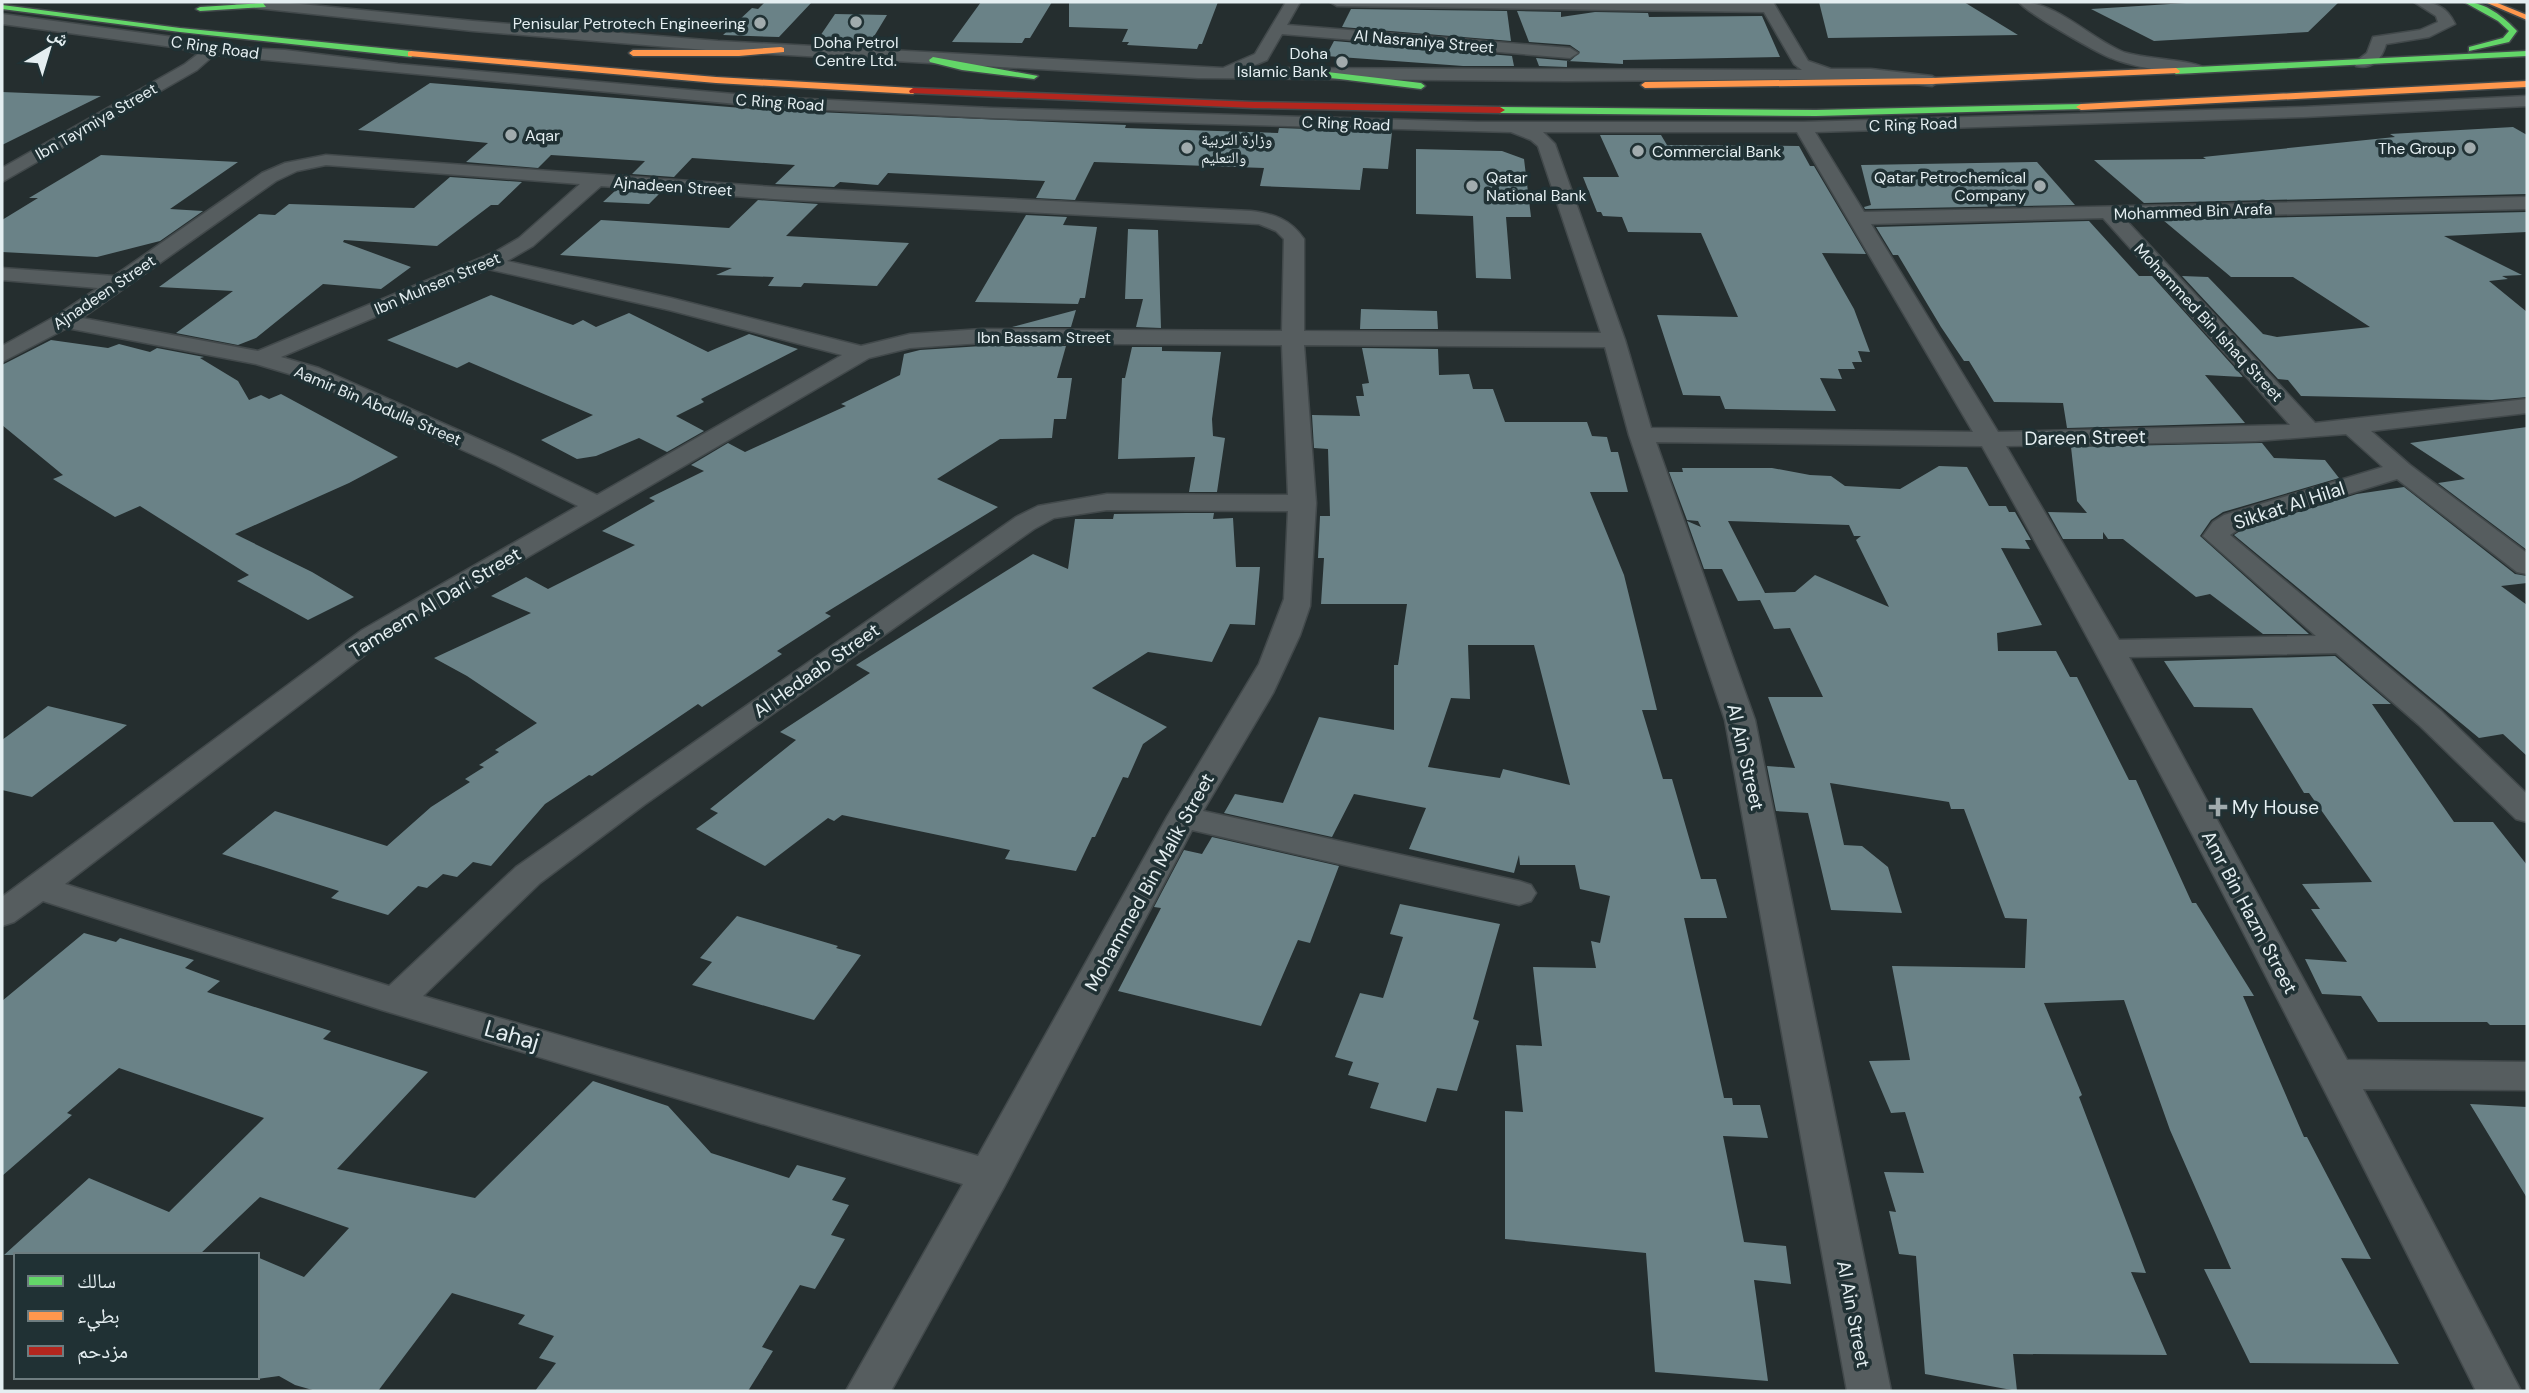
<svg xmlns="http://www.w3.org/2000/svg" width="2529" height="1393" font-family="'DM Sans','Noto Naskh Arabic',sans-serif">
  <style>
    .building { fill: #6a8287; fill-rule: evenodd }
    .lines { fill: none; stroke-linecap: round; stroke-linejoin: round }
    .street-casing { stroke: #42494b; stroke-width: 3 }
    .fast-casing { stroke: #42494b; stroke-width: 3 }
    .slow-casing { stroke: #42494b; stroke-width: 3 }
    .jam-casing { stroke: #42494b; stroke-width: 3 }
    .street { fill: #565d5f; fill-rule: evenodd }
    .fast { fill: #63d668; fill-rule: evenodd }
    .slow { fill: #ff974d; fill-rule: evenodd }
    .jam { fill: #b3261e; fill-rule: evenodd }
    .poi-dot { fill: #a1abad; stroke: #203134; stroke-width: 2.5 }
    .labels { text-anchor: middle; stroke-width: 7; stroke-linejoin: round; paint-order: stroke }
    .far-poi-label { font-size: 16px; fill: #e4eef1; stroke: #203134; text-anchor: end }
    .far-street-label { font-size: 16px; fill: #e4eef1; stroke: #203134 }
    .street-label { font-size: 19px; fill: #e4eef1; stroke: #203134 }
    .poi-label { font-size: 19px; fill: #e4eef1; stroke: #203134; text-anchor: start }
    .near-street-label { font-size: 23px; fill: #e4eef1; stroke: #203134 }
  </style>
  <rect width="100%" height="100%" fill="#252e2f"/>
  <!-- building -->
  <path class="building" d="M765 2H812L779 37 723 35 752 8 758 9Z
    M981 2H1052L1030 38H1025L1022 43 952 42Z
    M1069 2H1218L1202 44H1199L1197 49 1127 45 1129 42H1122L1128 29 1069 27Z
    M1819 2H1964L2018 35 1828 38Z
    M2339 2 2308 32 2154 41 2091 9 2202 2Z
    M1351 9 1507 11 1511 41 1342 27Z
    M1517 11 1561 12V17L1595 12 1648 13 1649 17 1762 16 1780 57 1623 60V64L1567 61V67L1539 66 1536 58 1570 61 1580 52 1570 45 1529 42Z
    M835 14 887 15 870 43 816 42Z
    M1334 41 1512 56 1514 66H1463L1326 56Z
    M430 83 768 110 1126 125 1125 128 1278 133 1279 128 1392 132 1388 169 1363 168 1360 190 1260 186 1264 168 1094 162 1075 200 1036 198 1045 181 888 173 878 185 840 182 834 187 775 184 795 165 692 158 674 177 632 174 645 161 551 155 538 168 466 162 488 143 358 130Z
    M2 92 101 96 2 145Z
    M2513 127 2527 135V194L2144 203 2094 160 2206 159 2203 157 2395 137 2390 134Z
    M1600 135H1661L1667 145 1799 146 1810 166H1814L1866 254 1822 253 1854 309 1870 352 1858 351 1862 362H1852L1855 369H1838L1842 379 1820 378 1836 411 1725 409 1720 396 1683 395 1657 315 1738 317 1701 233 1628 232 1622 217 1603 216 1601 212H1597L1583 177H1619Z
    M1416 149 1502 151 1524 159 1531 217H1506L1511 279 1476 278 1473 216 1416 214Z
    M101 155 238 162 170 209 203 211 160 241 97 257 2 252V220L38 198H29Z
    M2037 162 2075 205 1865 209 1864 207 1871 205 1861 165Z
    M450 177 522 182 498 205H491L437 246 344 240 343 242 411 267 381 289 323 284 256 338 238 345 176 333 233 291 159 287 259 214 275 215 289 204 414 208Z
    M616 190 660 193 649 204 603 202Z
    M758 200 818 204 786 236 909 243 877 286 804 283 801 287 768 286 774 277 716 275 732 268 560 255 601 220 729 228Z
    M2527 212V232L2444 236 2522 275 2502 276 2508 279 2489 281 2527 312V397L2492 400 2301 396 2288 380 2278 379 2182 276 2208 277 2263 334 2277 337 2370 327 2293 277H2231L2163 220Z
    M1026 215 1067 217 1063 225 1097 227 1085 298H1080L1078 304 975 302Z
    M2089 221 2139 276H2152L2243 377 2205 375 2245 423 2067 428 2063 403 1994 402 1969 361H1964L1941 327 1898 255H1893L1876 227Z
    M1128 229 1158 230 1161 328 1136 327 1143 299H1125Z
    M491 295 573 325 583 320 596 327 629 313 708 352 749 334 798 349 701 399 704 402 676 416 704 431 667 452 639 438 596 456 577 459 541 440 593 415 469 362 457 368 387 340Z
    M1361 309 1437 311 1438 329H1360Z
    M1076 310 1071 327H1012Z
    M51 340 108 348 119 344 150 352 157 348 204 357 200 358 238 381 249 400 261 395 269 399 281 394 398 457 349 483 235 534 312 572 354 597 308 620 237 581 249 575 140 506 115 517 53 479 63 475 2 425V365Z
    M982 346H1066L1057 378H1072L1066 419H1054L1052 438 1000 439 937 479 998 507 825 613 831 616 777 651 782 654 702 707 698 704 592 776 589 775 545 804 491 866 473 862 457 877 443 874 427 888 418 886 388 915 331 898 339 891 222 854 275 811 387 846 431 807 470 782 465 779 484 767 479 765 499 752 495 750 537 723 467 676 434 658 531 613 491 596 526 577 548 589 635 545 602 531 655 501 649 498 704 471 691 465 728 443 745 452 846 406 841 404 900 375 904 354 920 350Z
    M1132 347H1162V351L1221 352 1212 419 1213 436 1225 438 1217 492H1189L1195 457 1118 459 1122 378H1125Z
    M1362 348 1438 349 1439 375 1469 374 1473 389H1493L1505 422H1587L1592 436 1607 437 1611 452H1618L1628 492H1590L1624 575 1657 710H1642L1663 779H1672L1701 879H1716L1727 918H1684L1724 1098H1732L1733 1105H1760L1768 1138 1723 1136 1744 1242 1786 1246 1791 1284 1754 1280 1768 1381 1655 1372 1646 1253 1505 1239V1111L1523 1112 1516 1045 1542 1046 1533 967 1596 968 1591 941 1600 943 1610 896 1580 889 1575 865H1520L1519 855 1514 873 1409 849 1426 808 1354 794 1332 837 1224 813 1235 794 1283 803 1319 717 1394 730V665H1398L1407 604H1321L1324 558H1318L1320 516H1330L1328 449 1314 448 1312 415 1360 416 1356 396H1364L1362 384 1369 383ZM1468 645H1534L1570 785 1503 769 1500 778 1428 767 1451 698 1470 699Z
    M2527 427V550L2438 483 2465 479 2410 443Z
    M2262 443 2274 458 2325 460 2339 478 2223 512 2211 520 2200 536 2309 634H2263L2210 594 2196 597 2123 539H2108L2103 532V539H2063L2048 512 2087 513 2077 501 2071 447Z
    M1939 466 1967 467 1989 506H2006L2009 512H2015L2031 540H2025L2030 549 2001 548 2042 625 1997 633 1998 651H2056L2070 677H2077L2129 780H2136L2192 903H2196L2254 996H2243L2304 1137H2307L2371 1259 2341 1258 2399 1364 2250 1363 2204 1269H2231L2170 1130 2124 1000 2044 1003 2082 1095 2079 1097 2146 1273 2131 1272 2167 1355 2013 1354 2017 1391 1925 1374 1916 1256 1899 1254 1889 1211 1896 1212 1884 1172 1924 1173 1905 1112 1891 1113 1869 1061 1910 1060 1892 966 2025 968 2027 919 2005 918 1964 809H1951L1949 802 1830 783 1844 845 1862 846 1888 867 1902 913 1831 910 1808 813 1776 811 1767 766 1795 768 1768 697H1823L1790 628 1774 629 1760 600 1738 601 1722 569H1704L1687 521 1701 527 1698 521 1687 520 1669 472H1683L1682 468H1772L1810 475 1831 476 1845 486 1900 489ZM1728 521 1849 525 1854 536H1861L1856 540 1889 607 1815 575 1795 592 1765 593Z
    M2404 487 2515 574 2527 576V583L2501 586 2527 605V756L2503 734 2479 738 2234 535 2243 529 2357 494Z
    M1186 513H1214L1213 519 1233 518 1236 567H1260L1255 625 1230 624 1212 662 1148 652 1092 688 1167 727 1143 744 1128 778 1123 777 1095 837H1092L1076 871 1005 859 1010 850 842 815 834 821 828 818 765 866 696 829 718 813 710 809 796 740 780 732 870 673 856 665 1033 554 1068 569 1075 519H1113L1114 514Z
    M2335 656 2391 704H2372L2454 822H2493L2527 865V1025H2490L2487 1022H2378L2361 996 2322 994 2305 959 2347 962 2311 909H2320L2302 884 2372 882 2309 793H2304L2252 708 2194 707 2164 661Z
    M48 706 127 725 32 797 2 790V740Z
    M1212 837 1339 866 1310 943 1298 940 1261 1026 1118 991 1161 908 1154 907 1184 850 1202 854Z
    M1400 904 1500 924 1473 1019 1479 1021 1457 1091 1437 1088 1426 1122 1370 1108 1379 1083 1348 1075 1353 1062 1335 1057 1360 993 1383 998 1403 937 1390 934Z
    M737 916 838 946 836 948 861 955 814 1020 692 985 712 962 700 958Z
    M84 933 116 942 120 938 194 960 185 968 220 981 207 992 331 1031 323 1039 428 1072 337 1169 475 1198 593 1081 668 1106 711 1153 789 1178 797 1165 846 1178 832 1200 849 1205 831 1235 845 1239 815 1289 800 1285 762 1347 773 1351 748 1391H535L556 1363 539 1358 554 1336 518 1324 525 1315 452 1293 378 1391H316L295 1385 279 1376 257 1379V1257L304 1277 349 1228 260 1197 199 1255H4L89 1178 169 1212 264 1118 119 1068 67 1113 72 1115 2 1176V1001Z
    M2470 1104 2527 1107V1198Z"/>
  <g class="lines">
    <!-- street casing -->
    <g class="street-casing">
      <path id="street" d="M231 2H280L473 21 718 41 1223 68 1255 54 1286 2H1300L1287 25 1570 48 1578 53 1570 58 1282 34 1267 60 1248 68 1802 70 1794 64 1764 12 1337 6 1330 2H1773L1808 61 1831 69H1871L1932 76 1940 81 1932 86 1871 79 1568 81 1198 78 718 51 473 31 238 6Z
        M2019 2C2057 2 2087 36 2121 51 2139 59 2198 60 2206 69 2195 81 2127 65 2111 58 2096 52 2027 13 2019 2Z
        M2414 2C2434 2 2446 5 2455 24L2429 37 2386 44C2382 58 2373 70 2356 66L2354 63 2367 53 2373 37 2420 30 2438 22 2436 16Z
        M2 14 180 38 222 47 285 50 398 64 768 97 992 108 1478 122H1803L2304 107 2527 96V106L2304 117 1815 132 1864 212 2527 197V209L2124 218 2315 423 2527 399V413L2371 431 2410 465 2527 553V574L2517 572 2397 479 2242 527 2230 535 2441 711 2527 794V822L2516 819 2419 725 2336 653 2129 657 2347 1060 2527 1062V1090L2363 1089 2521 1391H2476C2317 1073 2156 756 1982 446L1656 442 1755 720 1891 1391H1847L1725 720 1629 435 1605 347 1304 345 1316 503 1310 606 1300 635 1273 693 1203 811 1519 881 1531 885 1536 893 1531 901 1519 905 1192 830 1004 1187 891 1391H846L963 1184 382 1010 43 901 14 922 2 926V897L362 630 578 506 496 465 303 378 256 364 67 328 2 362V346L56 316 98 288 2 280V268L114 276 262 173 285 163 326 155 774 187 1251 211C1274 214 1290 219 1304 239V331L1601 333 1538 146 1531 140 1511 132 992 118 768 107 214 55 197 70 2 182V168L185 64 198 54 180 48 2 24ZM1543 132H1797L1973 432 1651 428 1625 340 1555 144ZM326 165 580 184 519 238 495 252 258 351 82 318 276 181 297 171ZM601 186 774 199 1259 224 1276 231 1284 239 1282 331 982 329 910 334 861 346 671 298 507 261 533 246ZM2103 218 2290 425 1998 432 1871 224ZM488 269 669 310 842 355 597 495 514 455 319 368 281 357ZM982 343 1282 345 1288 495 1107 494 1038 506 1016 517 516 867 389 986 65 884 382 642 869 358 910 348ZM2346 434 2383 467 2224 515 2213 522 2203 536 2316 636 2119 640 2006 446 2256 441ZM1107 510 1288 511 1284 599 1259 664 1167 817 978 1156 423 996 540 883 644 805 1034 529 1054 518Z"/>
    </g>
    <!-- fast casing -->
    <g class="fast-casing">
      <path id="fast" d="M2464 2C2484 1 2504 17 2517 31L2509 42 2469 51V47L2503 38 2509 31 2498 21Z
        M263 3 266 7 200 11 196 9 200 7Z
        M2 5 180 28 411 51 415 54 411 57 180 32 2 9Z
        M2527 51V56L2176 74 2172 71 2176 68Z
        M933 57 1038 76 1034 79 962 70 930 62 929 60Z
        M1310 70 1421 83 1425 86 1421 89 1307 75 1306 73Z
        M2081 104 2086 107 2084 109 1816 116 1500 113 1495 110 1500 107 1816 110Z"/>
    </g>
    <!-- slow casing -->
    <g class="slow-casing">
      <path id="slow" d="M2485 2H2495L2527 15V20Z
        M781 47 784 48V52L739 56H633L629 53 633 50H739Z
        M411 51 716 77 913 88 917 91 913 94 716 83 408 56V52Z
        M2176 68 2180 71 2179 73 1932 84 1645 88 1641 85 1645 82 1932 78Z
        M2527 81V87L2081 110 2076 107 2081 104Z"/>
    </g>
    <!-- jam casing -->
    <g class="jam-casing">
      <path id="jam" d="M913 88 1254 102 1500 107 1505 110 1500 113 1254 108 910 93 909 91Z"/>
    </g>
    <!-- street -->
    <use href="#street" class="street"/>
    <!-- fast -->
    <use href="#fast" class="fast"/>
    <!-- slow -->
    <use href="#slow" class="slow"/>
    <!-- jam -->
    <use href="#jam" class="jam"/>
  </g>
  <!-- markers -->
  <g class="poi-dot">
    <circle cx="856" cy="22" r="7"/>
    <circle cx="760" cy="23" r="7"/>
    <circle cx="1342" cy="62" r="7"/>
    <circle cx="511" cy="135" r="7"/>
    <circle cx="1187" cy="148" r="7"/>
    <circle cx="2470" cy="148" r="7"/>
    <circle cx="1638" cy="151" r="7"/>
    <circle cx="1472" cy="186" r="7"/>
    <circle cx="2040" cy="186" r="7"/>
    <path d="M2214.5 796.5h7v7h7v7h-7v7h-7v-7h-7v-7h7z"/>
  </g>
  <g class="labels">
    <!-- far-poi labels -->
    <g class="far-poi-label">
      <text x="746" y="29">Penisular Petrotech Engineering</text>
      <text x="856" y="48" text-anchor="middle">Doha Petrol<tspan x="856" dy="18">Centre Ltd.</tspan></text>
      <text x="1328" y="59">Doha<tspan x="1328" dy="18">Islamic Bank</tspan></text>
      <text x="525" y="141" text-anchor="start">Aqar</text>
      <text x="1201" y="145" text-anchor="start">وزارة التربية<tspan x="1201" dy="18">والتعليم</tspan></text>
      <text x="2456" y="154">The Group</text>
      <text x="1652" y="157" text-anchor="start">Commercial Bank</text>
      <text x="1486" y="183" text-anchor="start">Qatar<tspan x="1486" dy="18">National Bank</tspan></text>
      <text x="2026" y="183">Qatar Petrochemical<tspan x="2026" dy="18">Company</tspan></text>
    </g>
    <!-- far-street labels -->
    <g class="far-street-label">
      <text transform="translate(1424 41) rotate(5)" y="6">Al Nasraniya Street</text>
      <text transform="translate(215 47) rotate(8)" y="6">C Ring Road</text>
      <text transform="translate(780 102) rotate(4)" y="6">C Ring Road</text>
      <text transform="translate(96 121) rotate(-30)" y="6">Ibn Taymiya Street</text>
      <text transform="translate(1346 123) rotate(2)" y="6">C Ring Road</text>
      <text transform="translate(1913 124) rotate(-2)" y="6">C Ring Road</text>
      <text transform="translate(673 186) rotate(4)" y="6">Ajnadeen Street</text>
      <text transform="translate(2193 211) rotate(-2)" y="6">Mohammed Bin Arafa</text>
      <text transform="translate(437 283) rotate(-23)" y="6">Ibn Muhsen Street</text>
      <text transform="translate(104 292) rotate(-34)" y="6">Ajnadeen Street</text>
      <text transform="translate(2209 322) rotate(47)" y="6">Mohammed Bin Ishaq Street</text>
      <text x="1044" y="343">Ibn Bassam Street</text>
      <text transform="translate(378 405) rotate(23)" y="6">Aamir Bin Abdulla Street</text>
    </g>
    <!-- street labels -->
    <g class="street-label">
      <text transform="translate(2085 437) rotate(-1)" y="7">Dareen Street</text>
      <text transform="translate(2289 505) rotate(-18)" y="7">Sikkat Al Hilal</text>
      <text transform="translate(435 602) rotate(-31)" y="7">Tameem Al Dari Street</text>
      <text transform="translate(816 670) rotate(-35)" y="7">Al Hedaab Street</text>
      <text transform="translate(1746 757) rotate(77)" y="7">Al Ain Street</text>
      <text transform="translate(1149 882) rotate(-61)" y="7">Mohammed Bin Malik Street</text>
      <text transform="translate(2250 912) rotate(62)" y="7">Amr Bin Hazm Street</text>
      <text transform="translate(1854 1314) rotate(79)" y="7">Al Ain Street</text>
    </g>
    <!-- poi labels -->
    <g class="poi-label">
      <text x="2232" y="814">My House</text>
    </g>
    <!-- near-street labels -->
    <g class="near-street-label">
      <text transform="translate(512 1035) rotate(16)" y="8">Lahaj</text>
    </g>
  </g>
  <!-- border -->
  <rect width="2529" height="1393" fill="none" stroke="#e4eef1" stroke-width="7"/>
  <!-- legend -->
  <rect x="14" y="1253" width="245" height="126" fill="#203134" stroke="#6e7d80" stroke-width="2"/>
  <rect x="28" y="1276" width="35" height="10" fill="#63d668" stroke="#6e7d80" stroke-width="2"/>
  <text x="77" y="1288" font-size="21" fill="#e4eef1">سالك</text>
  <rect x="28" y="1311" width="35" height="10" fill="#ff974d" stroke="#6e7d80" stroke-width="2"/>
  <text x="77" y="1323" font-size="21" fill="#e4eef1">بطيء</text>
  <rect x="28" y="1346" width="35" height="10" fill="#b3261e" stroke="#6e7d80" stroke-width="2"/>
  <text x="77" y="1358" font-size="21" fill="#e4eef1">مزدحم</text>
  <!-- north arrow -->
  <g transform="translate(49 49) rotate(38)" stroke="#203134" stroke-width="5" paint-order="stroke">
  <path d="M0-5L12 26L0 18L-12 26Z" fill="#e4eef1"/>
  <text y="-10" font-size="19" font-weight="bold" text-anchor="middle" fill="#e4eef1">ش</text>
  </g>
</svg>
